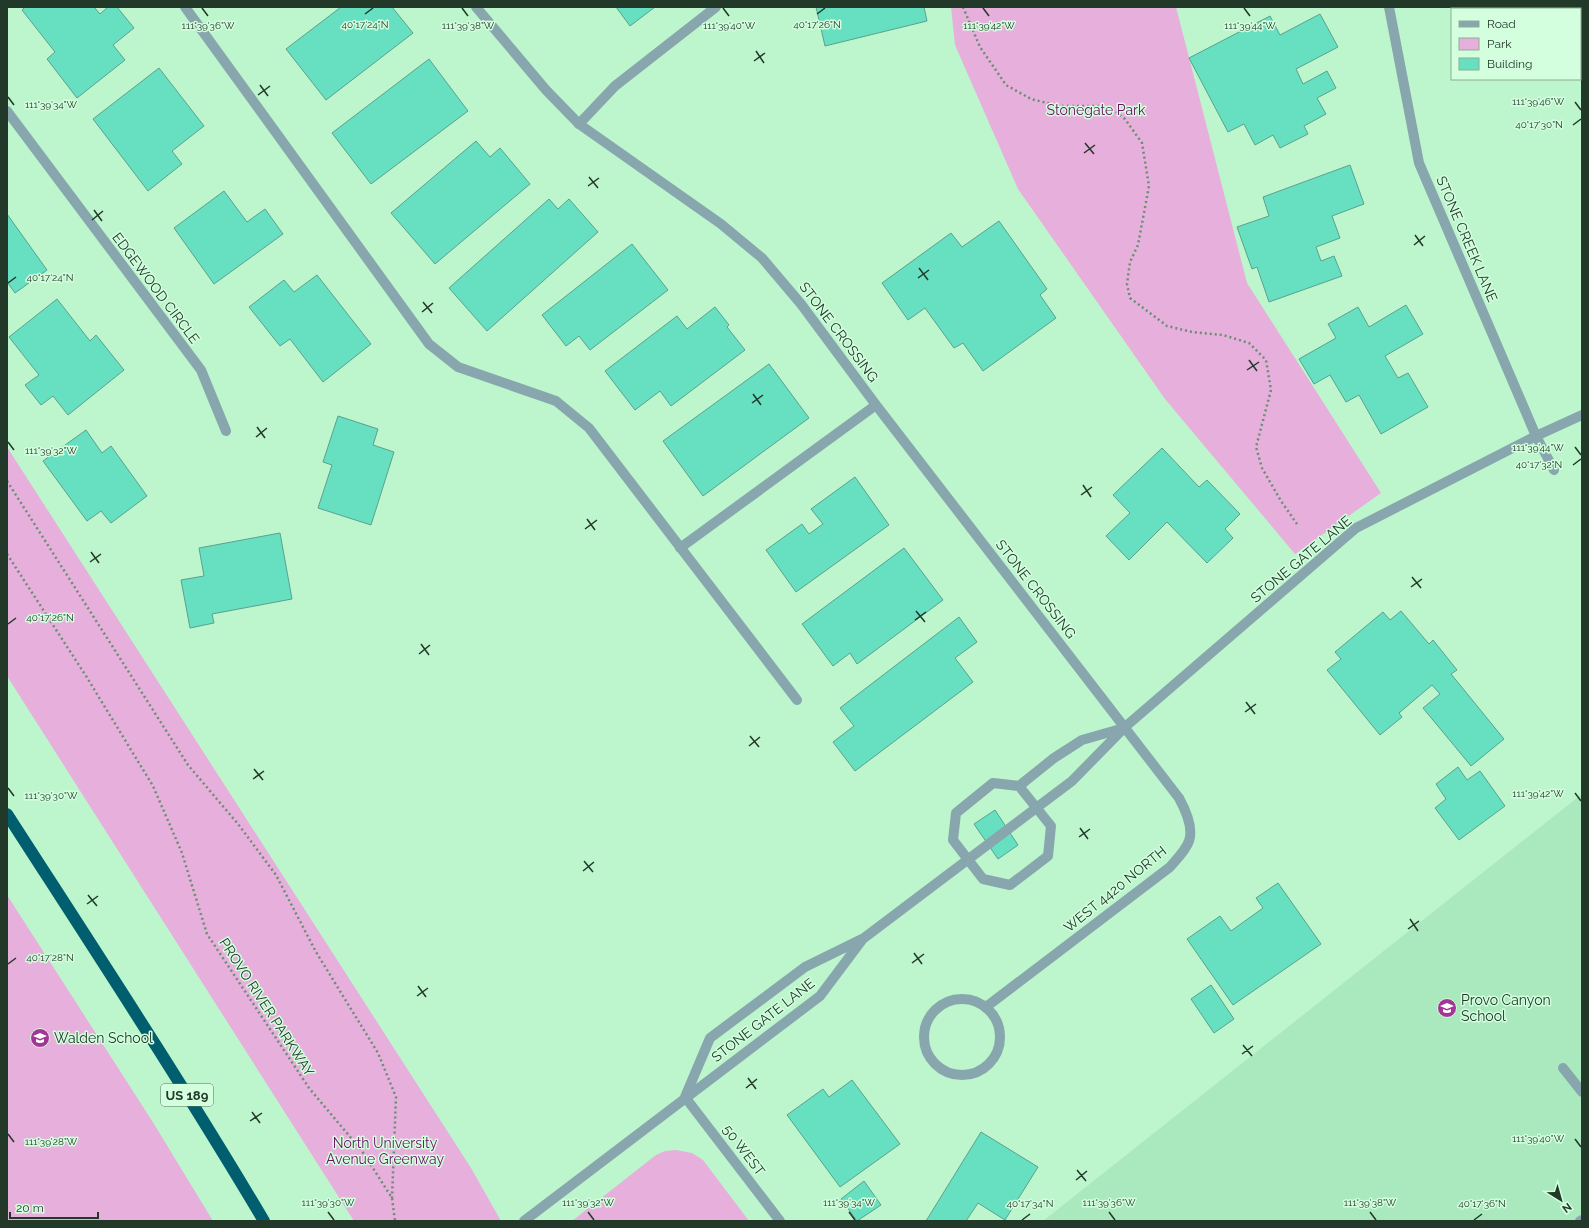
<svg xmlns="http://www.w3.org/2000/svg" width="1589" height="1228" font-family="Raleway,sans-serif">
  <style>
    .built { fill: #aae9bd }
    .green { fill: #e7afdc }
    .building { fill: #66e0c0; stroke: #5ba18e }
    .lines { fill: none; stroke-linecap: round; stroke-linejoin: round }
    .path { stroke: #688e73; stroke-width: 2.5; stroke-dasharray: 2 3; stroke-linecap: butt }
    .lane { stroke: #88a6ae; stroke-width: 10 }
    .street { stroke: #88a6ae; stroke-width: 10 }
    .highway { stroke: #005e6e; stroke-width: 12 }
    .ticks { fill: none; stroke: #223829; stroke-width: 1.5 }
    .labels { text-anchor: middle; stroke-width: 3; stroke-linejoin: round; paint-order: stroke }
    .shield { fill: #d3ffdf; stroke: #577460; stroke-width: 1 }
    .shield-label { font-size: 13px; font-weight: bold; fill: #223829 }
    .park-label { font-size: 14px; fill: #6a1160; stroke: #d3ffdf }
    .street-label { font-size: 14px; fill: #223829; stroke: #d3ffdf }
    .poi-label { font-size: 14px; fill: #223829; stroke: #d3ffdf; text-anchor: start }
    .ticks-label { font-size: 10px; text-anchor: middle; fill: #223829; stroke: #d3ffdf; stroke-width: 3; stroke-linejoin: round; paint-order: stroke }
  </style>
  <rect width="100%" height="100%" fill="#bdf5cd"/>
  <!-- built -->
  <path class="built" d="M1582 794V1221H1043Z"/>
  <!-- green -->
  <path class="green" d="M951 7H1176L1247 283 1381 493 1295 554 1165 399 1018 189 955 45Z
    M7 447 471 1168 501 1221H354L7 676Z
    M7 895 154 1124 213 1221H7Z
    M676 1150 692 1153 703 1160 749 1221H572L656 1155 665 1151Z"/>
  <!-- building -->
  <path class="building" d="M25 7H94L100 14 108 7H117L134 28 113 45 125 60 77 98 47 59 55 52 22 10Z
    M341 7H392L413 33 326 100 286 49Z
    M616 7H655L630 26Z
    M816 7H924L927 21 825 46Z
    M1320 14 1338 47 1296 69 1303 84 1327 71 1336 88 1317 98 1326 114 1304 126 1308 134 1280 148 1273 135 1255 145 1244 124 1228 132 1189 58 1270 16 1280 35Z
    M429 59 468 111 371 184 332 133Z
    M159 68 204 126 172 151 182 164 148 191 93 119Z
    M476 141 490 157 500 148 530 184 435 264 391 213Z
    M1350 165 1364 204 1332 216 1340 238 1316 247 1321 261 1334 256 1342 276 1269 302 1257 267 1252 269 1237 227 1269 216 1263 197Z
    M224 191 247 222 265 209 283 234 214 284 174 228Z
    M549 199 558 209 569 199 598 232 487 331 449 288Z
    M7 214 47 270 15 293 7 282Z
    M999 221 1047 289 1040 295 1056 318 983 371 963 343 954 348 925 308 908 320 882 283 951 233 962 247Z
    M632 244 668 290 590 350 579 336 566 346 542 315Z
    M317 275 371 344 323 382 290 339 280 346 249 307 284 280 294 292Z
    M57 299 90 341 96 335 124 370 68 415 53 396 41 405 25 385 39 375 9 337Z
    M1406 305 1423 334 1385 356 1398 378 1408 373 1428 407 1381 434 1359 395 1346 402 1330 375 1314 384 1299 359 1336 338 1328 324 1358 307 1369 327Z
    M715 307 729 325 727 327 745 350 671 406 660 391 635 410 605 371 677 316 687 329Z
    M769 364 809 418 703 496 663 441Z
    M338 416 378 429 373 445 394 452 371 525 318 508 332 465 323 462Z
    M86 430 102 453 111 446 147 496 111 523 101 511 87 521 43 461Z
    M1162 448 1199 487 1207 480 1240 514 1225 529 1233 538 1207 563 1167 522 1129 560 1106 536 1130 513 1113 495Z
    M855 477 889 525 796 592 766 550 802 524 809 534 823 524 811 509Z
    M280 533 292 599 212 614 214 623 190 628 181 580 204 576 199 548Z
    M904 548 943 600 857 664 850 653 833 666 802 624Z
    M1401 611 1429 644 1433 640 1457 670 1451 674 1504 739 1471 766 1423 708 1440 694 1432 685 1399 713 1402 717 1380 735 1327 670 1341 659 1335 652 1383 612 1390 620Z
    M959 617 977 642 955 658 973 682 855 771 833 742 854 726 840 708Z
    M1458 767 1467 780 1480 771 1505 806 1459 840 1435 808 1446 799 1436 784Z
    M995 810 1018 845 998 859 974 824Z
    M1278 883 1321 944 1233 1005 1187 939 1220 916 1231 931 1263 908 1256 898Z
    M1211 985 1234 1019 1214 1033 1191 999Z
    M852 1080 900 1144 840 1187 787 1115 823 1089 829 1097Z
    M981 1132 1038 1167 1005 1220 978 1203 966 1221H926Z
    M864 1181 881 1205 857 1221 841 1199Z"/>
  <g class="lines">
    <!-- path -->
    <path class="path" d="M963 7 980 47 1006 85 1031 99 1059 106H1103L1116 112 1125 119 1142 143 1149 186 1138 245 1130 262 1127 284 1130 298 1167 326 1192 332 1223 335 1249 343 1266 360 1271 390 1256 447 1262 468 1281 501 1297 524
      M7 481 188 765 238 824 276 875 316 952 378 1053 396 1097 392 1198
      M7 554 86 676 153 786 182 853 207 934 309 1088 362 1151 392 1198 395 1221"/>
    <!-- lane -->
    <path class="lane" d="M579 124 615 86 716 7
      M1563 1068 1582 1092
      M1580 1221 1582 1220"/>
    <!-- street -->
    <path class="street" d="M185 7 429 344 458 367 556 401 589 428 797 700
      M476 7 546 90 579 124 721 224 762 258 801 304 876 405 1179 798C1185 809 1194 827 1189 841 1186 850 1177 859 1170 867L986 1007
      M1389 7 1419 163 1536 436 1554 470
      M7 111 201 370 226 431
      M680 548 876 405
      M993 783 1019 786 1051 826 1048 856 1010 885 983 879 953 840 956 813Z
      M1019 786 1054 758 1082 740 1124 728
      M924 1037a38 38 0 1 1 76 0a38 38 0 1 1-76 0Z
      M685 1097 710 1038 805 967 864 938 1072 781 1125 727 1356 528 1536 436 1582 415
      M685 1097 780 1221
      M524 1221 820 996 862 940"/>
    <!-- highway -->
    <path class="highway" d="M7 814C94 949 182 1083 264 1221"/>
  </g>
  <!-- ticks -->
  <path class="ticks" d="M202 8 208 16M462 8 468 16M723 8 729 16M983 8 989 16M1244 8 1250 16M365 14 373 8M817 14 825 8M756 51 764 63M754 61 765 53M260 85 268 96M258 95 270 86M8 97 14 105M1575 102 1581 110M1573 125 1581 119M1085 143 1094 154M1084 153 1095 145M589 177 598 188M588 186 599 178M94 210 102 221M92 220 103 211M1415 235 1423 246M1414 245 1425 236M919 268 928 280M918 278 929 270M8 283 16 277M423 302 432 313M422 312 433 303M1249 360 1257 371M1247 370 1259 362M753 394 761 405M752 403 763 395M257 427 265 438M256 437 267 428M8 442 14 450M1575 447 1581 455M1573 465 1581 459M1083 485 1091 497M1081 495 1092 487M587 519 595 530M585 529 597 520M91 552 99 563M90 562 101 554M1412 577 1421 588M1411 587 1422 579M916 611 925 622M915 620 926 612M8 624 16 618M421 644 429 655M419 654 430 645M1246 702 1255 714M1245 712 1256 704M750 736 759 747M749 746 760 737M254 769 263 780M253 779 264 771M8 788 14 796M1575 793 1581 801M1080 828 1088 839M1079 837 1090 829M584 861 593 872M583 871 594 862M88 895 97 906M87 904 98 896M1410 919 1418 931M1408 929 1419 921M914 953 922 964M912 963 924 954M8 964 16 958M418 986 426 997M417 996 428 988M1243 1045 1252 1056M1242 1054 1253 1046M748 1078 756 1089M746 1088 757 1079M252 1112 260 1123M250 1121 262 1113M8 1134 14 1142M1575 1139 1581 1147M1077 1170 1086 1181M1076 1180 1087 1171M328 1212 334 1220M588 1212 594 1220M849 1212 855 1220M1109 1212 1115 1220M1370 1212 1376 1220M1022 1220 1030 1214M1474 1220 1482 1214"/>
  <!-- icons -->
  <defs>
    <g id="school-disc" transform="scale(1)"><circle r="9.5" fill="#a33694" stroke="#d3ffdf"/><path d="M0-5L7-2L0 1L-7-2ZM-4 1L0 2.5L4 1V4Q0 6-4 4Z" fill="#fff"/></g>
  </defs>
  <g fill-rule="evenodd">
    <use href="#school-disc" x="1447" y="1008"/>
    <use href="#school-disc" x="40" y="1038"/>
  </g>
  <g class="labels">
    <!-- shield labels -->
    <rect class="shield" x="161" y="1084" width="52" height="22" rx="3"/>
    <g class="shield-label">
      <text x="187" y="1100">US 189</text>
    </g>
    <!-- park labels -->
    <g class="park-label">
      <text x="1096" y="115">Stonegate Park</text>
      <text x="385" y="1148">North University<tspan x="385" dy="16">Avenue Greenway</tspan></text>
    </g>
    <!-- street labels -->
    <g class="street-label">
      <text transform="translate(1467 239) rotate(67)" y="5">STONE CREEK LANE</text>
      <text transform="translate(156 288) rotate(53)" y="5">EDGEWOOD CIRCLE</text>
      <text transform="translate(839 332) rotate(53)" y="5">STONE CROSSING</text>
      <text transform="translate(1301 559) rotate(-40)" y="5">STONE GATE LANE</text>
      <text transform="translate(1036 589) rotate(52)" y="5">STONE CROSSING</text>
      <text transform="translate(1115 889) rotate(-39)" y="5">WEST 4420 NORTH</text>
      <text transform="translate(267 1007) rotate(57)" y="5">PROVO RIVER PARKWAY</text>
      <text transform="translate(763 1020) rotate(-38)" y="5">STONE GATE LANE</text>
      <text transform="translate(744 1150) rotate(53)" y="5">50 WEST</text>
    </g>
    <!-- poi labels -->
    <g class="poi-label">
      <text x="1461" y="1005">Provo Canyon<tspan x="1461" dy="16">School</tspan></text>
      <text x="54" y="1043">Walden School</text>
    </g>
  </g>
  <g class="ticks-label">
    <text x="365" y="28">40°17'24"N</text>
    <text x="817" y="28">40°17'26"N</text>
    <text x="208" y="29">111°39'36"W</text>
    <text x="468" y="29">111°39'38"W</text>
    <text x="729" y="29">111°39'40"W</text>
    <text x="989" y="29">111°39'42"W</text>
    <text x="1250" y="29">111°39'44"W</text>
    <text x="1538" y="105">111°39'46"W</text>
    <text x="51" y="108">111°39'34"W</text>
    <text x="1539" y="128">40°17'30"N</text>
    <text x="50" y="281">40°17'24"N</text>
    <text x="1538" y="451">111°39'44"W</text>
    <text x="51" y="454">111°39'32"W</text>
    <text x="1539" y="468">40°17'32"N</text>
    <text x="50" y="621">40°17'26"N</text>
    <text x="1538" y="797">111°39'42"W</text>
    <text x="51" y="799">111°39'30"W</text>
    <text x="50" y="961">40°17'28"N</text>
    <text x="1538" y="1142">111°39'40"W</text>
    <text x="51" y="1145">111°39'28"W</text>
    <text x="328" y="1206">111°39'30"W</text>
    <text x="588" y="1206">111°39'32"W</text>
    <text x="849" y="1206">111°39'34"W</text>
    <text x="1109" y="1206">111°39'36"W</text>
    <text x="1370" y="1206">111°39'38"W</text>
    <text x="1030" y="1207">40°17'34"N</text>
    <text x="1482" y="1207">40°17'36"N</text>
  </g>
  <!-- border -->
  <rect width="1589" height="1228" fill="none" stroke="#223829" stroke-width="16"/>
  <!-- legend -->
  <rect x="1451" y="8" width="130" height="72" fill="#d3ffdf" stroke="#8caf96"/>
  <rect x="1459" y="21" width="20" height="6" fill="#88a6ae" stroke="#8caf96"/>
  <text x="1487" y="28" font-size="12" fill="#223829">Road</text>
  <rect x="1459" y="38" width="20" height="12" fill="#e7afdc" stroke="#8caf96"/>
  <text x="1487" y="48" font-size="12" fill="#223829">Park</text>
  <rect x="1459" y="58" width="20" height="12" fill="#66e0c0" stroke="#8caf96"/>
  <text x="1487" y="68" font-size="12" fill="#223829">Building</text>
  <!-- north arrow -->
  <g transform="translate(1561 1200) rotate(143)" stroke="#d3ffdf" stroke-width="3" paint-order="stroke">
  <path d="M0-3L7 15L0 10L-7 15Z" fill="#223829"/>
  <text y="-6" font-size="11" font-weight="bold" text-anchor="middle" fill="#223829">N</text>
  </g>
  <!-- scale -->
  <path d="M10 1212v6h88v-6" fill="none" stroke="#223829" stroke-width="2"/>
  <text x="16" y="1212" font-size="12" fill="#223829" stroke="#d3ffdf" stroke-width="3" paint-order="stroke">20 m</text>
</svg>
